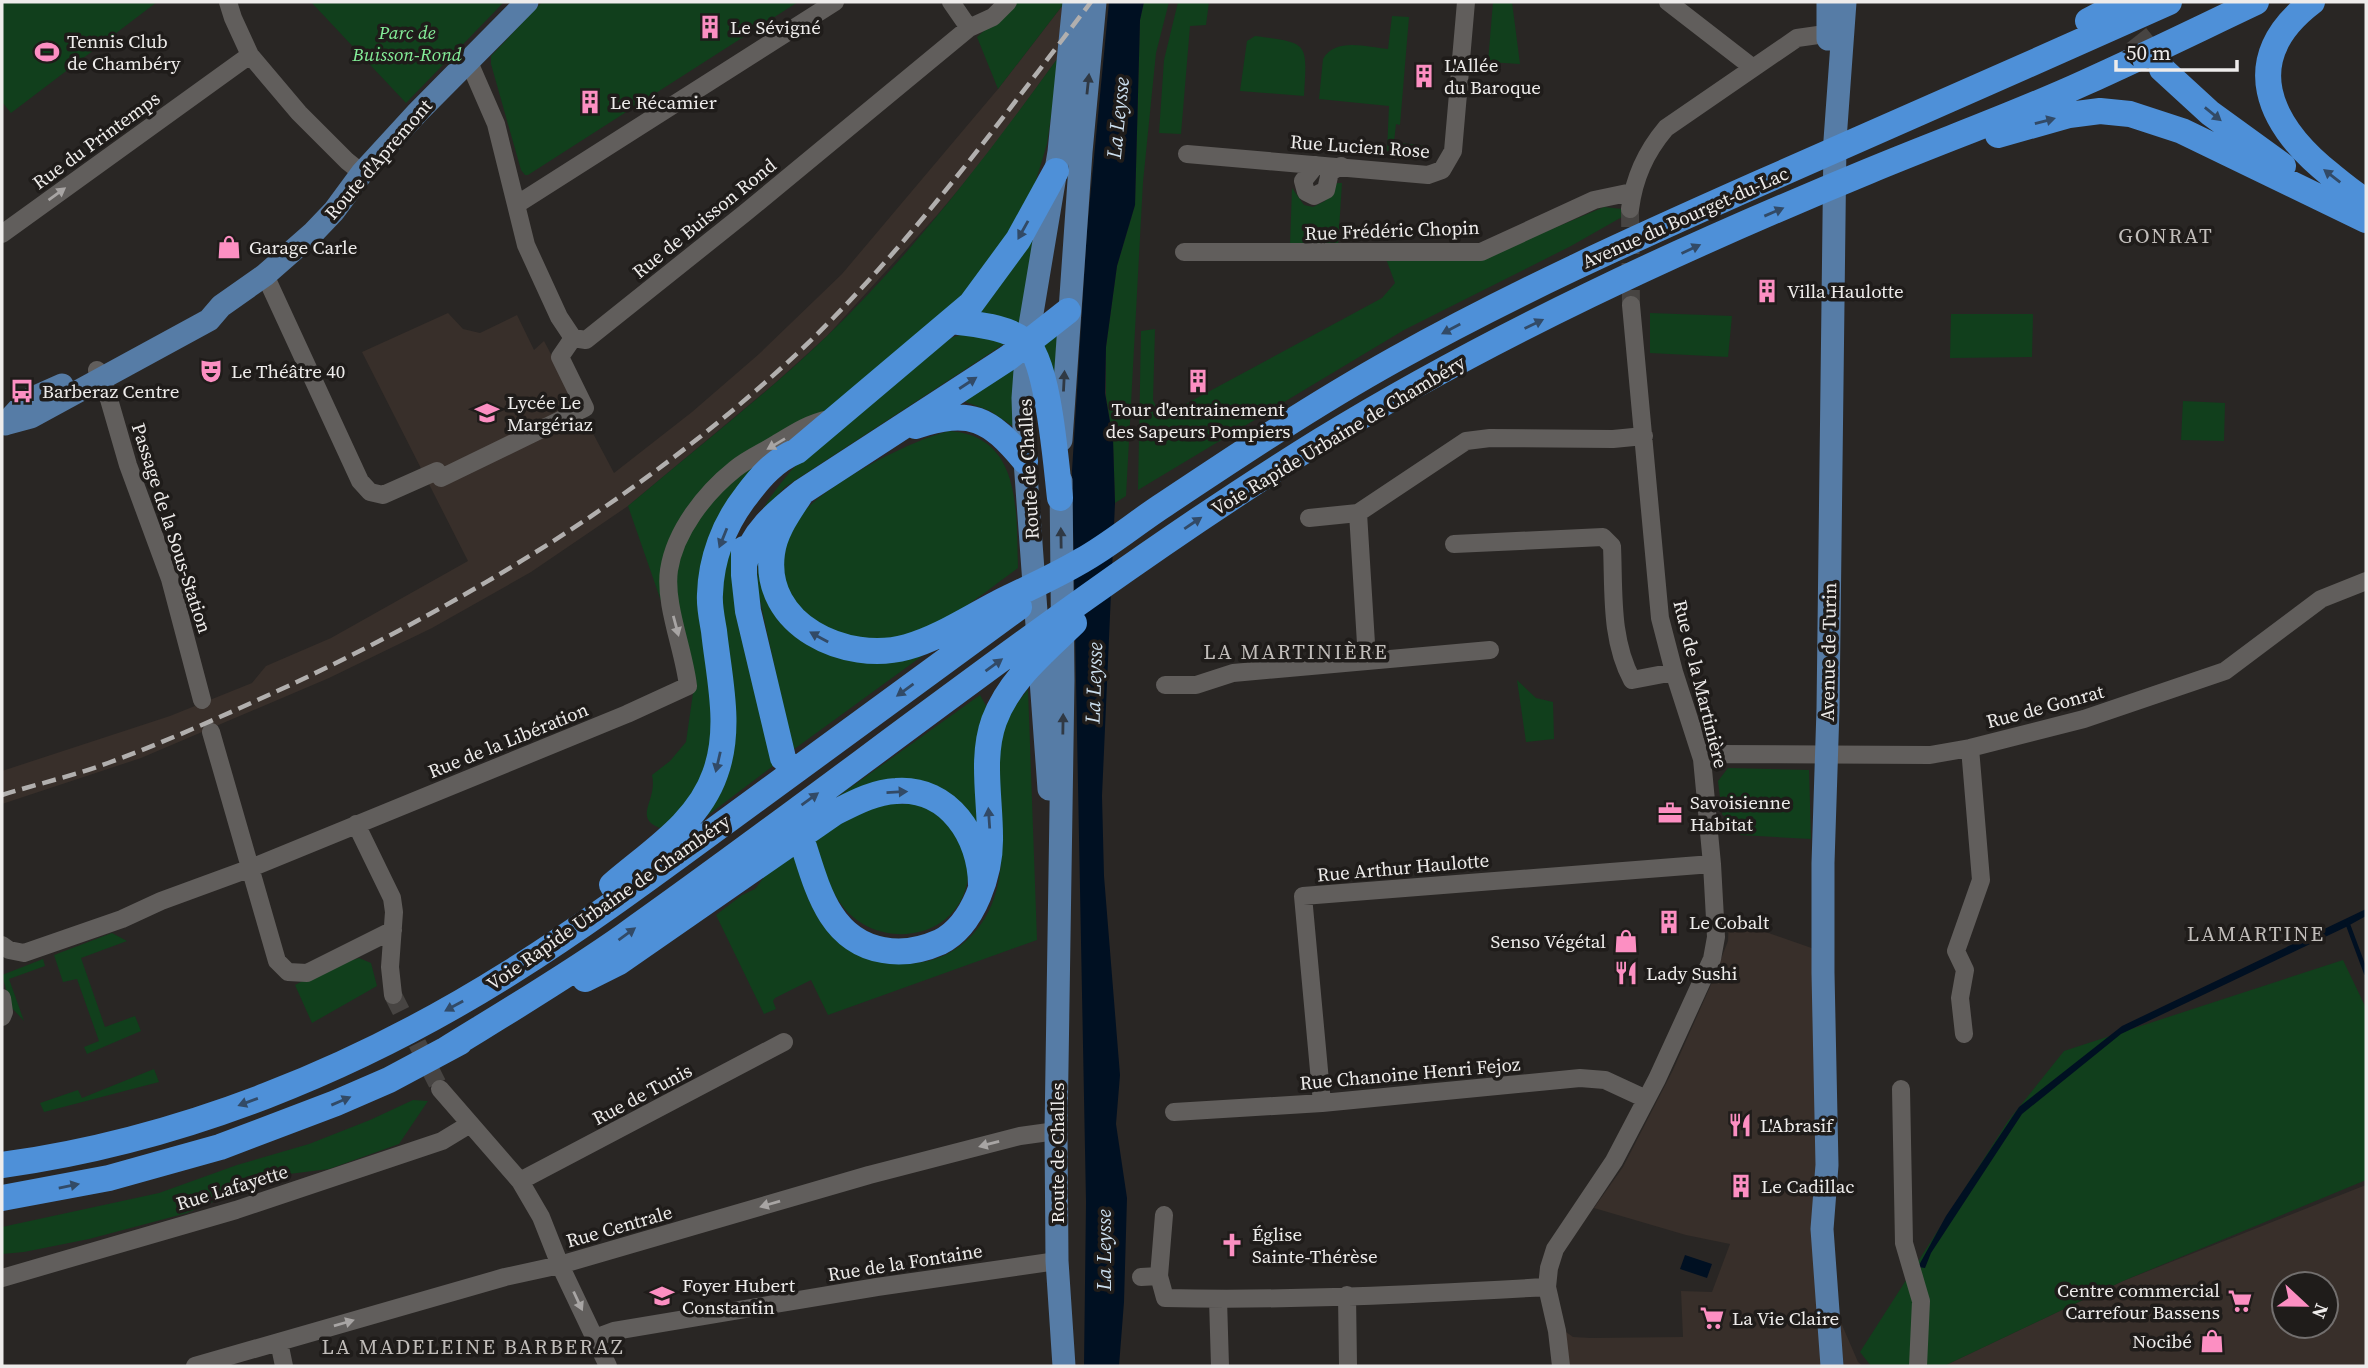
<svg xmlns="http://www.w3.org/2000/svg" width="2368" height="1368" font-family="'Source Serif 4',serif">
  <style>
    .built { fill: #382f2a; fill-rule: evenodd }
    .green { fill: #113f1c }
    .water { fill: #001022 }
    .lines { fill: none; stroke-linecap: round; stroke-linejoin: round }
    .stream { stroke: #001022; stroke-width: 4.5 }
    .minor-tunnel { stroke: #474442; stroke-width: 18; stroke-dasharray: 18 9; stroke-linecap: butt }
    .highway-tunnel { stroke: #474442; stroke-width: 26; stroke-dasharray: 26 13; stroke-linecap: butt }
    .minor { stroke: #615e5c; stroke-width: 18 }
    .major { stroke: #567ca6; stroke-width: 23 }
    .highway { stroke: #4e90d8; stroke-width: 26 }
    .rail { stroke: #b1afae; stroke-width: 4.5; stroke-dasharray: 14 7; stroke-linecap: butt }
    .oneway { fill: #303944 }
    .oneway2 { fill: #324a66 }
    .oneway3 { fill: #a8a5a4 }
    .labels { text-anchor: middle; stroke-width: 7; stroke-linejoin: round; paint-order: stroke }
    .poi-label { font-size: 19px; fill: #eeeceb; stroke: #1f1c1a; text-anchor: start }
    .park-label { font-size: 19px; font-style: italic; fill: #84ed98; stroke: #1f1c1a }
    .street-label { font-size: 19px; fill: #eeeceb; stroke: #1f1c1a }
    .water-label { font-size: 21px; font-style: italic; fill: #cbdeee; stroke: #1f1c1a }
    .neighbourhood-label { font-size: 21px; letter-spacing: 2px; fill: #c1bdba; stroke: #1f1c1a }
  </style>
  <rect width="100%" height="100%" fill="#292624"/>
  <!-- built -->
  <path class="built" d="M1062 6 1060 55 986 157 938 214 827 336 774 384 628 506 531 572 432 628 329 678 141 758 2 804V771L170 716 252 683 266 666 331 638 468 561 362 352 448 313 463 329 480 333 517 315 534 350 544 341 614 473 692 412 759 354 842 274 998 89Z
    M1729 919 1823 952 1836 1311 1858 1362 1863 1366H1561L1557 1331 1566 1332 1573 1337 1591 1338 1683 1337 1681 1291 1712 1292 1730 1244 1686 1235 1594 1208 1623 1167 1673 1070 1710 987 1728 941Z
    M2366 1185V1366H1944L2123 1281ZM2284 1284H2326V1326H2284Z"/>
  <!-- green -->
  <path class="green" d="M2 2H157L11 113 2 102Z
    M311 2H504L406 103Z
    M542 2H798L528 175H525L521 170 491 64V56Z
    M1017 2H1063L1062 6 998 89 977 37Z
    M1144 2H1169L1156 53 1143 182 1126 496 1115 503 1113 439 1106 396V347L1117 266 1135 205 1140 20Z
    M1178 2H1209L1206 25 1190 26 1181 134 1159 133 1164 60Z
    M1493 2H1512L1520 64 1488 62Z
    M1392 16 1409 17 1400 125 1396 124 1394 142 1424 146V155L1387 151 1389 106 1319 99 1323 59C1335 37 1367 47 1388 49Z
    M1255 36C1310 43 1307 42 1304 96L1240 91 1247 41Z
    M1060 55 1047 144 1030 200 970 290 725 511 715 720 711 756 691 802 660 828C632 817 658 801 652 775L670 761 686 742 693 693 628 506C694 450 763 397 826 337 914 252 989 153 1060 55Z
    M1337 183H1342L1338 245H1290L1292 188 1304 205 1313 207 1325 201Z
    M1604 207 1622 209V217L1571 246 1404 330 1138 490 1141 331 1155 329 1153 400 1158 410 1169 413 1382 298 1395 283 1386 259H1481Z
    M1031 239 1034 242 1019 324 974 312Z
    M1650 313 1732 316 1728 357 1650 353Z
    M1951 314H2033L2032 357 1950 358Z
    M1054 333 1058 336 1055 372 1053 373 1037 346Z
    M964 334 1007 342 785 487 760 514C801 442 886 388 950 338Z
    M1014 366V427L990 411 966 402 964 397Z
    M2183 401 2225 403 2224 441 2181 440Z
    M949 431C1023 436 1016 513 1018 568 992 587 949 622 919 631 894 639 866 642 840 636 833 634 825 626 818 622 811 616 798 610 793 603 780 586 782 543 792 526 814 489 908 441 949 431Z
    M739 523 733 551V584L773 766 687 831 717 786 719 581Z
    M763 557 787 622 929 651 793 750 757 587 758 558Z
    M1517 680 1536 698 1553 702 1554 739 1526 742Z
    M1028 689 1037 940 828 1015 811 980 775 998 773 1001 776 1009 764 1014 716 915 742 895 755 889 765 876 797 852 884 963C911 966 937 963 960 946 1025 895 993 809 999 740 1000 725 1019 701 1028 689Z
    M980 695 988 709 985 835 945 792 812 815Z
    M1728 768 1809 770 1811 839 1740 835 1722 814 1718 781Z
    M870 804H927L964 841C966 854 970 872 967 884 954 941 879 950 844 908 828 889 822 863 814 840Z
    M112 933 127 941 81 958 105 1027 135 1016 141 1031 87 1054 84 1047 99 1041 77 979 63 982 54 955Z
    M350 956 353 960 359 958 371 963 377 986 312 1023 295 985Z
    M43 959 45 966 9 979 24 1021 11 1007 2 975Z
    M2343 960 2366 1008V1180L2123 1281 1944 1366H1871L1860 1352 2008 1121 2064 1051Z
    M154 1069 159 1082 44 1112 40 1103 78 1090 82 1098Z
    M413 1100 428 1101 399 1144 329 1169 273 1176 187 1213 89 1239 24 1252 2 1254V1227L159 1193 237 1165 309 1144 370 1120Z"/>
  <!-- water -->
  <path class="water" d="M1109 2H1144L1140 20 1135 205 1117 266 1106 347 1105 393 1113 439 1115 503 1102 796 1104 876 1120 1075 1116 1124 1127 1198 1124 1302 1119 1366H1084L1086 1202 1072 471 1087 230Z
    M2366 909V916L2346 927 2121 1034 2022 1114 1931 1253 1925 1268 1918 1267 1946 1216 2019 1107 2122 1026Z
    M1685 1255 1712 1264 1707 1278 1680 1269Z"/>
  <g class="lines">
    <!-- stream -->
    <path class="stream" d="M2347 922 2366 973"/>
    <!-- minor-tunnel -->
    <path class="minor-tunnel" d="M1630 209 1631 305
      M393 995 440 1089"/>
    <!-- highway-tunnel -->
    <path class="highway-tunnel" d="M2117 2 2132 31 2162 69"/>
    <!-- minor -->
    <path class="minor" d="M228 2 233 18 250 55 299 113 347 161 362 173
      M951 2 969 28
      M1668 2 1752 67
      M469 62 496 124 526 245 559 317 573 338 586 340 745 213 969 28 993 17 1008 2
      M1187 154 1428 175 1442 170 1453 151 1466 2
      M1316 165 1303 181 1306 192 1314 196 1326 190 1330 172 1341 166
      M516 205 835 2
      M1630 209C1634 178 1645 153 1666 128L1797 38 1839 32
      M2 234 250 55
      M1184 252H1481L1594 200 1632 192
      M265 275 360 481 370 492 383 495 437 471 441 478 585 408 560 357 573 338
      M97 370 106 389 128 465 170 579 202 700
      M1309 518 1358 513
      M1454 544 1603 537 1612 546C1614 592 1610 639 1632 680L1674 672
      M1367 660 1358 513 1466 441 1490 438 1613 439 1644 436
      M1165 685H1196L1233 673 1490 650
      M211 732 277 961 288 972 307 973 393 930
      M1702 759 1721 754 1930 755 1970 748 2084 719 2225 671 2321 599 2366 581
      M356 824 392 898 394 912 390 967 393 995
      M2 945 9 950 24 953 122 919 161 901 251 868 627 714 688 686C684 650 664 604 669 570 675 531 705 493 735 469 747 459 763 452 776 444 794 433 809 423 829 419
      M2 998 4 1012 2 1017
      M1964 1034 1960 998 1965 970 1956 951 1981 880 1970 748
      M440 1089 520 1181 541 1217 560 1265 608 1366
      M1901 1089 1904 1243 1921 1301 1918 1366
      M1322 1103 1303 896 1712 864
      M1174 1112 1322 1103 1580 1078 1605 1080 1646 1099
      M520 1181 784 1042
      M1164 1215 1159 1276 1165 1298C1292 1301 1420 1294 1547 1287
      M1141 1277 1159 1276
      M2 1278 236 1210 442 1141 470 1124
      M1347 1295 1348 1366
      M1218 1299 1220 1366
      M595 1338 614 1331 877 1287 1057 1261
      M279 1342 284 1366
      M195 1366 505 1277 560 1265 869 1175 1020 1136 1056 1131
      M1561 1366 1557 1331 1547 1287 1549 1268 1555 1249 1614 1161 1657 1079 1712 959 1716 937 1712 864 1702 759 1674 672 1660 618 1631 305"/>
    <!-- major -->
    <path class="major" d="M1828 39V2
      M5 424 31 417 209 320 221 306 265 275 313 233 334 211 362 173 418 112 527 2
      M5 424 26 401 62 385
      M1061 440 1081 152 1095 2
      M1061 481 1063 680 1056 1131 1057 1261 1064 1366
      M1049 789 1025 461 1023 398 1027 343 1059 152 1074 2
      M1832 1366 1822 1229 1827 1165 1823 973V863L1828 709 1835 140 1845 2"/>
    <!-- highway -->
    <path class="highway" d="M2312 2C2237 59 2268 125 2331 175 2342 184 2354 194 2366 201
      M2088 21 2124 2
      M2162 69 2210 113 2283 166
      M1998 135 2069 115 2100 111 2130 114 2182 131 2366 220
      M952 321C977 325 1004 326 1025 341 1049 360 1056 466 1060 498
      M915 426C971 408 989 418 1025 461
      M802 492C790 511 775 530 772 553 762 625 846 664 907 647 939 638 969 618 998 603 1026 589 1054 577 1081 561 1110 545 1137 522 1165 504 1240 454 1315 404 1394 360 1512 294 1636 238 1760 183 1896 123 2033 63 2169 2
      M744 549V575L748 611 783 758
      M744 565C751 533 777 512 802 492L1008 358 1068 311
      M804 847C818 891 831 941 883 950 903 954 922 950 940 942 974 925 991 872 990 836 990 798 981 757 994 721 1009 680 1044 652 1074 623
      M612 885C650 852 698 823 715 774 732 728 719 678 714 631 712 619 709 606 710 594 711 559 724 524 746 496 760 477 775 460 797 451L971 304 1018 240 1056 171
      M585 979 619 962 834 813C854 803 874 792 896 791 949 787 981 837 981 885
      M445 1050C505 1013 566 977 624 936 856 772 1078 591 1320 441 1493 335 1682 248 1869 171 1941 141 2014 115 2084 83 2142 57 2199 29 2256 2
      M2 1165C183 1140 357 1069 511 972 586 925 657 872 728 820 825 749 922 678 1019 607
      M2 1198 109 1178 220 1147 336 1103 389 1080 460 1042"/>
    <!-- rail -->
    <path class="rail" d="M2 795C37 784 73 776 108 763 168 741 227 714 286 687 473 599 653 490 804 347 912 243 1000 121 1091 2"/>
  </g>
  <!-- one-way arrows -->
  <defs><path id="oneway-solid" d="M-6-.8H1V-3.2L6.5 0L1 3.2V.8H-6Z" transform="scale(1.75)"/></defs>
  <g class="oneway">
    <use href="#oneway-solid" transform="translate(1088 84) rotate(-84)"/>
    <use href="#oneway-solid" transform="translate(1064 381) rotate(-87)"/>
    <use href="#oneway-solid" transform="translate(1061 538) rotate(-91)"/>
    <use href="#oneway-solid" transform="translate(1063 724) rotate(-89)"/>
  </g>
  <g class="oneway2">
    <use href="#oneway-solid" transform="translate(2213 114) rotate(39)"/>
    <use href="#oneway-solid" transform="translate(2045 121) rotate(-15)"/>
    <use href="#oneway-solid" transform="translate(2332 176) rotate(-142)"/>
    <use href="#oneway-solid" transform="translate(1774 212) rotate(-23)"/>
    <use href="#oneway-solid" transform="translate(1023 230) rotate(119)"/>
    <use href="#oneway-solid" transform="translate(1691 249) rotate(-25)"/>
    <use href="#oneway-solid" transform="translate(1534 324) rotate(-26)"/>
    <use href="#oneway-solid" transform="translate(1451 329) rotate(152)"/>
    <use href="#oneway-solid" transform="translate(968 383) rotate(-33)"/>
    <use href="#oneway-solid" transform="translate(1193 523) rotate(-34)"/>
    <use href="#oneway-solid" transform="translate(723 538) rotate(112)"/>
    <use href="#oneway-solid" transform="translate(819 637) rotate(-151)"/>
    <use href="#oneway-solid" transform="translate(994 665) rotate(-36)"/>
    <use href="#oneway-solid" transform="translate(905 690) rotate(144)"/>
    <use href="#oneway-solid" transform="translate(718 762) rotate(103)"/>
    <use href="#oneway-solid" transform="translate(897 792) rotate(-3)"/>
    <use href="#oneway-solid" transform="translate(810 799) rotate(-36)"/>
    <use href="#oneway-solid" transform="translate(989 818) rotate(-94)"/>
    <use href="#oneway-solid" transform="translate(627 934) rotate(-36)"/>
    <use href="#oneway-solid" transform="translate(454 1006) rotate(151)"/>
    <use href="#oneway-solid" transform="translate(341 1101) rotate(-23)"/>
    <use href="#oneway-solid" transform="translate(248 1102) rotate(160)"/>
    <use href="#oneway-solid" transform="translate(69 1186) rotate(-12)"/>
  </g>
  <g class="oneway3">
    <use href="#oneway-solid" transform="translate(57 194) rotate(-36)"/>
    <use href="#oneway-solid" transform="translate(776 444) rotate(149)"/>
    <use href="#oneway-solid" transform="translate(676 626) rotate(75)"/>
    <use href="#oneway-solid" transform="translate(989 1144) rotate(165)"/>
    <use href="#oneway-solid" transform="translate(770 1204) rotate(164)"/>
    <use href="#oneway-solid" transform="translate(578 1301) rotate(65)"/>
    <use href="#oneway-solid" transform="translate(344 1323) rotate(-16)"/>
  </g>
  <!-- icons -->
  <defs>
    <g id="building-bare" transform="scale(1.89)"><path d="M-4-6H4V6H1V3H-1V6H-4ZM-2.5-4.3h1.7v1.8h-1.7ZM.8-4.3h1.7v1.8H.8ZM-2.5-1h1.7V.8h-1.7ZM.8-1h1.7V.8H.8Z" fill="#fc8fc2" stroke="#1f1c1a" stroke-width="2.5" paint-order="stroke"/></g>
    <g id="stadium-bare" transform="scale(1.89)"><path d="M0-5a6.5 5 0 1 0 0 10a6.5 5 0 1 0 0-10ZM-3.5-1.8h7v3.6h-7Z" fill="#fc8fc2" stroke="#1f1c1a" stroke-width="2.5" paint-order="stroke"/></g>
    <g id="shop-bare" transform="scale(1.89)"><path d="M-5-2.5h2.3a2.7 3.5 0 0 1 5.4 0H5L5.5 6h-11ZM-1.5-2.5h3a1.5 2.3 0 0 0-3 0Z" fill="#fc8fc2" stroke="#1f1c1a" stroke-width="2.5" paint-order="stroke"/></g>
    <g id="theatre-bare" transform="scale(1.89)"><path d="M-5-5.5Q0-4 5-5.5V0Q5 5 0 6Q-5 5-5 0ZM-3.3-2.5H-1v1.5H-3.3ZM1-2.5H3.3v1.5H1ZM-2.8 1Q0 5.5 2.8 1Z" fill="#fc8fc2" stroke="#1f1c1a" stroke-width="2.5" paint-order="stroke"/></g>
    <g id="bus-bare" transform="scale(1.89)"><path d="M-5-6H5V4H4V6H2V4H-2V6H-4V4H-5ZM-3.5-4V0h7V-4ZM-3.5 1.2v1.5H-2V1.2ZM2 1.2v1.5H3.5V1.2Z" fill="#fc8fc2" stroke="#1f1c1a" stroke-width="2.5" paint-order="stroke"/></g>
    <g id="school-bare" transform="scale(1.89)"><path d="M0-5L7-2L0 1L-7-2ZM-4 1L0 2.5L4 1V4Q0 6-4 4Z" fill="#fc8fc2" stroke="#1f1c1a" stroke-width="2.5" paint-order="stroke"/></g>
    <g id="office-bare" transform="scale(1.89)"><path d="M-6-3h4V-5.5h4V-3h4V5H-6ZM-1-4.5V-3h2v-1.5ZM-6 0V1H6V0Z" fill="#fc8fc2" stroke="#1f1c1a" stroke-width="2.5" paint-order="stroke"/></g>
    <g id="restaurant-bare" transform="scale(1.89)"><path d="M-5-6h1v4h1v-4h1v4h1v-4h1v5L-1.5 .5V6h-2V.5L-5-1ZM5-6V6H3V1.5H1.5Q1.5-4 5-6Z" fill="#fc8fc2" stroke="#1f1c1a" stroke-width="2.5" paint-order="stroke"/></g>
    <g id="church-bare" transform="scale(1.89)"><path d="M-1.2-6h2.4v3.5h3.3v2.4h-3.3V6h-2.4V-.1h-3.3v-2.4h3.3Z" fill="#fc8fc2" stroke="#1f1c1a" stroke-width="2.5" paint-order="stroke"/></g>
    <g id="supermarket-bare" transform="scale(1.89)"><path d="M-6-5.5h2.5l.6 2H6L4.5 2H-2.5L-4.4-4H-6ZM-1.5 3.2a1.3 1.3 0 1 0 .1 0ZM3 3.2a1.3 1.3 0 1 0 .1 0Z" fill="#fc8fc2" stroke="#1f1c1a" stroke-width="2.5" paint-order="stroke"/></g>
  </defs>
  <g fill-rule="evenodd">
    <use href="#building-bare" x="710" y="27"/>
    <use href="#stadium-bare" x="47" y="52"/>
    <use href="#building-bare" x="1424" y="76"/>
    <use href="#building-bare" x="590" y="102"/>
    <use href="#shop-bare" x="229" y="247"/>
    <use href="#building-bare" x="1767" y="291"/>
    <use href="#theatre-bare" x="211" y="371"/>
    <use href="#building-bare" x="1198" y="381"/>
    <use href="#bus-bare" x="22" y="391"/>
    <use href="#school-bare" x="487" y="413"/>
    <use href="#office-bare" x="1670" y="813"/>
    <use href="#building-bare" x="1669" y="922"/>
    <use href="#shop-bare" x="1626" y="941"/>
    <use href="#restaurant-bare" x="1626" y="973"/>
    <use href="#restaurant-bare" x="1740" y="1125"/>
    <use href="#building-bare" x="1741" y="1186"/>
    <use href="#church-bare" x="1232" y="1245"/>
    <use href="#school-bare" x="662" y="1296"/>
    <use href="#supermarket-bare" x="2240" y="1301"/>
    <use href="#supermarket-bare" x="1712" y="1318"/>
    <use href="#shop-bare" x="2212" y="1341"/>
  </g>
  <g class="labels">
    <!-- poi labels -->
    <g class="poi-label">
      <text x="730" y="34">Le Sévigné</text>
      <text x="67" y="48">Tennis Club<tspan x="67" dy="22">de Chambéry</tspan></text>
      <text x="1444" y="72">L'Allée<tspan x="1444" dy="22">du Baroque</tspan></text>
      <text x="610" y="109">Le Récamier</text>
      <text x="249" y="254">Garage Carle</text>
      <text x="1787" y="298">Villa Haulotte</text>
      <text x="231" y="378">Le Théâtre 40</text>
      <text x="42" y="398">Barberaz Centre</text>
      <text x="507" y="409">Lycée Le<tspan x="507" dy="22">Margériaz</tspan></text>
      <text x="1198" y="416" text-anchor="middle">Tour d'entrainement<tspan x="1198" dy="22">des Sapeurs Pompiers</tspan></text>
      <text x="1690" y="809">Savoisienne<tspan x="1690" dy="22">Habitat</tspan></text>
      <text x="1689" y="929">Le Cobalt</text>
      <text x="1606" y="948" text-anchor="end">Senso Végétal</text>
      <text x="1646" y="980">Lady Sushi</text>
      <text x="1760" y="1132">L'Abrasif</text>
      <text x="1761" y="1193">Le Cadillac</text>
      <text x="1252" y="1241">Église<tspan x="1252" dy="22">Sainte-Thérèse</tspan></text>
      <text x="682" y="1292">Foyer Hubert<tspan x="682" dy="22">Constantin</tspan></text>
      <text x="2220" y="1297" text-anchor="end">Centre commercial<tspan x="2220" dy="22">Carrefour Bassens</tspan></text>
      <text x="1732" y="1325">La Vie Claire</text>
      <text x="2192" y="1348" text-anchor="end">Nocibé</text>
    </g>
    <!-- park labels -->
    <g class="park-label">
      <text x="407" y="39">Parc de<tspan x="407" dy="22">Buisson-Rond</tspan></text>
    </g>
    <!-- street labels -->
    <g class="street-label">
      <text transform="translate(96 140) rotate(-36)" y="7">Rue du Printemps</text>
      <text transform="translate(1360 146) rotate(4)" y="7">Rue Lucien Rose</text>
      <text transform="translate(378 159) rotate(-49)" y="7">Route d'Apremont</text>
      <text transform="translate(1685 217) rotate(-24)" y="7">Avenue du Bourget-du-Lac</text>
      <text transform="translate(704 218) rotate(-39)" y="7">Rue de Buisson Rond</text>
      <text transform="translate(1392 230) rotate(-2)" y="7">Rue Frédéric Chopin</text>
      <text transform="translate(1338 435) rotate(-31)" y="7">Voie Rapide Urbaine de Chambéry</text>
      <text transform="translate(1028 469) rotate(-93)" y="7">Route de Challes</text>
      <text transform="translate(172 528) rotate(72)" y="7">Passage de la Sous-Station</text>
      <text transform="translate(1828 652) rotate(-89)" y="7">Avenue de Turin</text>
      <text transform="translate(1701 684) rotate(76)" y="7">Rue de la Martinière</text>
      <text transform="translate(2045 706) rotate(-15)" y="7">Rue de Gonrat</text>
      <text transform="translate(508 740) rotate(-22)" y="7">Rue de la Libération</text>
      <text transform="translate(1403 867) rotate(-5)" y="7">Rue Arthur Haulotte</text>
      <text transform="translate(608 902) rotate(-35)" y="7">Voie Rapide Urbaine de Chambéry</text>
      <text transform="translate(1410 1073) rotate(-5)" y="7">Rue Chanoine Henri Fejoz</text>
      <text transform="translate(642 1094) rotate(-28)" y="7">Rue de Tunis</text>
      <text transform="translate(1057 1153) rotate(-90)" y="7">Route de Challes</text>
      <text transform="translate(232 1187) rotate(-17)" y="7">Rue Lafayette</text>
      <text transform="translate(619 1226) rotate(-16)" y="7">Rue Centrale</text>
      <text transform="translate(905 1262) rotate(-9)" y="7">Rue de la Fontaine</text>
    </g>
    <!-- water labels -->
    <g class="water-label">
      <text transform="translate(1118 118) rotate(-84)" y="7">La Leysse</text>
      <text transform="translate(1094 683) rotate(-88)" y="7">La Leysse</text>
      <text transform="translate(1104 1250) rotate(-90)" y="7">La Leysse</text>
    </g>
    <!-- neighbourhood labels -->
    <g class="neighbourhood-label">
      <text x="2166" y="243">GONRAT</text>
      <text x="1296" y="659">LA MARTINIÈRE</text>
      <text x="2256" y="941">LAMARTINE</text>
      <text x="473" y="1354">LA MADELEINE BARBERAZ</text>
    </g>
  </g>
  <!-- border -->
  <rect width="2368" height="1368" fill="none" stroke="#eeeceb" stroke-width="7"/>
  <!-- north arrow -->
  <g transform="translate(2305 1305) rotate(112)"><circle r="33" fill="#1f1c1a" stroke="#726f6e" stroke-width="2"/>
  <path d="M0-5L12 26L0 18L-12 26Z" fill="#fc8fc2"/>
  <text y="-10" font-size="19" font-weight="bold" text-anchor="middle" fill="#eeeceb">N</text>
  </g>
  <!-- scale -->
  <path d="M2116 60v10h121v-10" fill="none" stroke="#eeeceb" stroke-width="3.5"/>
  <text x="2126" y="60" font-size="21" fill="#eeeceb" stroke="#1f1c1a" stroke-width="5" paint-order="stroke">50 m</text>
</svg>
